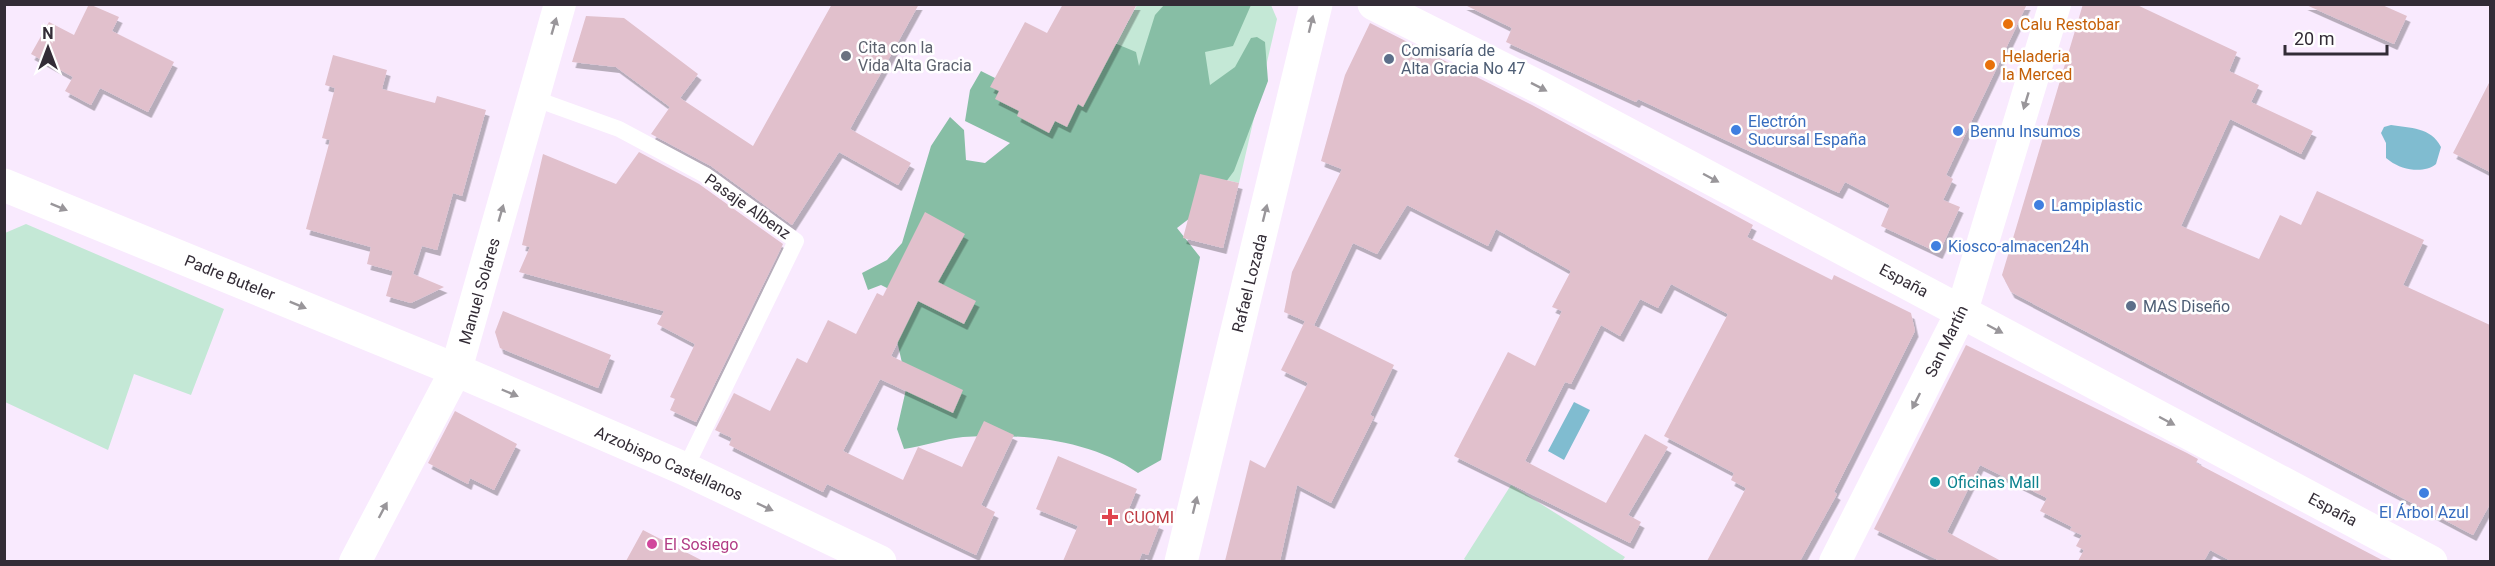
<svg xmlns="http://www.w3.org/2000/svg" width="2495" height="566" font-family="Roboto,sans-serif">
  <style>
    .green { fill: #c4e8d6 }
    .forest { fill: #87bea5 }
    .water { fill: #80bcd0 }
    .building { fill: #e1c0cc; filter: url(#shadow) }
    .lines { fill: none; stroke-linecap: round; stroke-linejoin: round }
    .service { stroke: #fff; stroke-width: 16 }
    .minor { stroke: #fff; stroke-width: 32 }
    .tertiary { stroke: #fff; stroke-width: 33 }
    .oneway { fill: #99969a }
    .food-dot { fill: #e8710a; stroke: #fff; stroke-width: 2 }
    .worship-dot { fill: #6b7280; stroke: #fff; stroke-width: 2 }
    .service-dot { fill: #5c6f8a; stroke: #fff; stroke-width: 2 }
    .shop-dot { fill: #3f7fe0; stroke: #fff; stroke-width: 2 }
    .culture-dot { fill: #0f9aa8; stroke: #fff; stroke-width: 2 }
    .health-dot { fill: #e0444e; stroke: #fff; stroke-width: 2 }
    .hotel-dot { fill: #d1479c; stroke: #fff; stroke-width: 2 }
    .labels { text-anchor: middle; stroke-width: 5; stroke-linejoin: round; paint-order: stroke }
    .food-label { font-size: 16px; fill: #c56008; stroke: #fff; text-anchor: start }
    .worship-label { font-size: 16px; fill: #5b616d; stroke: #fff; text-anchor: start }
    .service-label { font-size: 16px; fill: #4e5e75; stroke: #fff; text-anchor: start }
    .shop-label { font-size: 16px; fill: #366cbe; stroke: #fff; text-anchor: start }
    .street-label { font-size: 16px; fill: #332c36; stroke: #fff }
    .culture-label { font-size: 16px; fill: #0d838f; stroke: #fff; text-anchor: start }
    .health-label { font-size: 16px; fill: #be3a42; stroke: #fff; text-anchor: start }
    .hotel-label { font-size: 16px; fill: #b23c85; stroke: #fff; text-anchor: start }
  </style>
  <defs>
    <filter id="shadow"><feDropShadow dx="3.5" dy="6" stdDeviation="0" flood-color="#0004"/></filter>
  </defs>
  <rect width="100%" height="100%" fill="#f9eafe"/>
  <!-- green -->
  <path class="green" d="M1137 5H1271L1277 19 1239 183 1144 160 1083 107Z
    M26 224 224 309 191 395 134 374 108 450 5 402V233Z
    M1511 485 1625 557 1622 561 1468 562 1464 559Z"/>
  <!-- forest -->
  <path class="forest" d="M1164 5H1251L1233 46 1205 52 1210 85 1235 67 1251 38 1257 37 1265 42 1268 81 1234 171 1212 201 1177 228 1200 257 1161 460 1138 473C1090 439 1020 433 963 437 944 439 923 446 904 449L897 429 907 385 893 323 899 294 881 285 868 290 862 273 887 260 902 243 931 146 950 117 964 130 966 160 985 163 1010 143 965 121 970 90 981 71 1011 86 1112 42 1136 52 1139 66 1155 15Z"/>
  <!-- water -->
  <path class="water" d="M2391 125C2410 128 2431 127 2441 147L2436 164C2424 174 2402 170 2390 161L2386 158V143L2381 133 2384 127Z
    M1574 402 1590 410 1564 460 1548 451Z"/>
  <!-- building -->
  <path class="building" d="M89 4 119 17 112 31 174 62 148 112 100 88 91 105 65 91 73 77 31 54 49 22 74 35Z
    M832 4H919L850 129 911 163 898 185 839 152 792 225 711 166 651 134 670 107 616 67 572 62 586 16 624 18 698 74 680 98 753 146Z
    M1063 4H1137L1083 107 1078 104 1067 127 1055 121 1049 133 1017 116 1019 111 995 99 999 91 990 87 1025 22 1047 33Z
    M1463 4H2027L1946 175 1953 179 1943 200 1960 207 1939 253 1881 226 1890 205 1845 182 1839 193 1638 99 1636 102 1506 42 1512 28Z
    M2083 4H2135L2237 52 2229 71 2259 85 2251 102 2313 131 2301 154 2230 119 2181 226 2259 259 2280 215 2301 225 2317 191 2424 240 2403 285 2490 325V504L2473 535 2011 292 2002 275Z
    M2304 4H2380L2407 16 2394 44Z
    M1370 23 1532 105 1753 225 1747 237 1832 280 1834 275 1911 313 1915 331 1834 492 1837 494 1800 561H1707L1746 488 1731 480 1734 473 1664 436 1728 314 1671 284 1658 308 1640 299 1620 336 1601 325 1571 384 1565 382 1525 461 1606 503 1645 434 1668 447 1628 515 1641 522 1630 543 1454 456 1508 352 1535 366 1562 311 1552 307 1571 271 1496 229 1488 246 1407 205 1377 254 1353 243 1314 325 1284 312 1292 272 1342 169 1321 161 1345 75Z
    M333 55 387 70 382 89 435 103 437 96 486 110 462 196 453 193 437 250 422 246 413 274 444 287 411 303 386 296 393 271 367 264 371 247 306 229 330 140 322 138 335 88 325 85Z
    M2490 81V172L2453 153Z
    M639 152 699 184 783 244 696 422 670 410 675 399 670 397 695 344 657 324 664 311 519 272 530 247 522 245 543 154 616 184Z
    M1200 174 1239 183 1223 248 1183 238Z
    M925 212 965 234 938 282 976 301 964 324 918 301 891 356 963 390 953 413 880 379 843 451 903 480 918 447 962 467 984 421 1014 435 981 505 995 512 976 555 827 484 823 492 729 445 732 438 715 430 734 393 770 411 797 358 807 363 828 320 856 334 877 293 883 296Z
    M503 311 611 355 598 388 500 348 495 332Z
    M1305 321 1394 365 1370 415 1374 417 1331 503 1297 485 1280 561H1225L1250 460 1265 468 1308 383 1281 370Z
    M1966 345 2187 453 2198 459 2196 463 2384 561H2231L2210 550 2204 561H2078L2084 550 2076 546 2082 535 2070 530 2072 527 2040 511 2047 498 1980 465 1947 532 2001 561H1940L1874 529Z
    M455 411 517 444 494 490 470 478 468 484 428 463Z
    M1058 456 1137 489 1128 511 1160 524 1148 555 1142 553 1139 561H1063L1078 526 1036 509Z
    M643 530 703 561H626Z"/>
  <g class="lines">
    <!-- service -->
    <path class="service" d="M533 98 619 129 705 175 796 241 685 469"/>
    <!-- minor -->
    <path class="minor" d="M355 562 456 370 560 4
      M1835 562 1962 311 2055 4"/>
    <!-- tertiary -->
    <path class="tertiary" d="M1374 4 1541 88 2431 562
      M4 185 456 370 685 469 880 562
      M1181 562 1316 4"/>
  </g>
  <!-- one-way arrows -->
  <defs><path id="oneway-solid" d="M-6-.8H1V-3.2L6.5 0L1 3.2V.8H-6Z" transform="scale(1.5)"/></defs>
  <g class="oneway">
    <use href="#oneway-solid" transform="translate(1311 24) rotate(-76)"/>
    <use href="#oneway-solid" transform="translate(554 26) rotate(-74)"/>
    <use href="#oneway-solid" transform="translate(1539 87) rotate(27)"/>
    <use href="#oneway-solid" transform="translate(2026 101) rotate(107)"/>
    <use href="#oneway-solid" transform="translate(1711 178) rotate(28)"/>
    <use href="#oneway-solid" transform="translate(59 207) rotate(22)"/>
    <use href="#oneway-solid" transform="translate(501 213) rotate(-74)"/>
    <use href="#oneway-solid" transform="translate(1265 213) rotate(-76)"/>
    <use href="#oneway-solid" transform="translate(298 305) rotate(22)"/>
    <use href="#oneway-solid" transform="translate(1995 329) rotate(28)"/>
    <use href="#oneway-solid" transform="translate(510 393) rotate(23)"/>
    <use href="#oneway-solid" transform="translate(1916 401) rotate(117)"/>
    <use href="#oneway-solid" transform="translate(2167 421) rotate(28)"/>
    <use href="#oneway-solid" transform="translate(1195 505) rotate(-76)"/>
    <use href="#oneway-solid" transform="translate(765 507) rotate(25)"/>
    <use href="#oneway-solid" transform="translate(383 510) rotate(-62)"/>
  </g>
  <!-- markers -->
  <g class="food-dot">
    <circle cx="2008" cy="24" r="6"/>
    <circle cx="1990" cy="65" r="6"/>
  </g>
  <circle class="worship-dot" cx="846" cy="56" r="6"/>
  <g class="service-dot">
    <circle cx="1389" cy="59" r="6"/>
    <circle cx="2131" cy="306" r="6"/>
  </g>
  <g class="shop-dot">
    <circle cx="1736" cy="130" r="6"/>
    <circle cx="1958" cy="131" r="6"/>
    <circle cx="2039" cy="205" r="6"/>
    <circle cx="1936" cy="246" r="6"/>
    <circle cx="2424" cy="493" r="6"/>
  </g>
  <circle class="culture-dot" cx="1935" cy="482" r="6"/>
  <path class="health-dot" d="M1107 508h6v6h6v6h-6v6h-6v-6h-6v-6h6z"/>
  <circle class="hotel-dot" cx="652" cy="544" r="6"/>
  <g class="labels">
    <!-- food labels -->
    <g class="food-label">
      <text x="2020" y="30">Calu Restobar</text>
      <text x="2002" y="62">Heladeria<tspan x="2002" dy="18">la Merced</tspan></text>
    </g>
    <!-- worship labels -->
    <g class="worship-label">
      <text x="858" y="53">Cita con la<tspan x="858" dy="18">Vida Alta Gracia</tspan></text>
    </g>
    <!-- service labels -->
    <g class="service-label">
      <text x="1401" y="56">Comisaría de<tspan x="1401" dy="18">Alta Gracia No 47</tspan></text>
      <text x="2143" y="312">MAS Diseño</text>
    </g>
    <!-- shop labels -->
    <g class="shop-label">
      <text x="1748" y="127">Electrón<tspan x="1748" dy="18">Sucursal España</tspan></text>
      <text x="1970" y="137">Bennu Insumos</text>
      <text x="2051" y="211">Lampiplastic</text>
      <text x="1948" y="252">Kiosco-almacen24h</text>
      <text x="2424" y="518" text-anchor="middle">El Árbol Azul</text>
    </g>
    <!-- street labels -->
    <g class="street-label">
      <text transform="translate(748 206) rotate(35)" y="6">Pasaje Albenz</text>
      <text transform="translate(230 277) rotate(22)" y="6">Padre Buteler</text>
      <text transform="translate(1904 280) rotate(28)" y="6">España</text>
      <text transform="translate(1249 283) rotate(-76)" y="6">Rafael Lozada</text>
      <text transform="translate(479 291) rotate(-74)" y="6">Manuel Solares</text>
      <text transform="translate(1946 341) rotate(-64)" y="6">San Martín</text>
      <text transform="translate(669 463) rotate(24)" y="6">Arzobispo Castellanos</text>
      <text transform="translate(2333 509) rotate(28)" y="6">España</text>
    </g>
    <!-- culture labels -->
    <g class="culture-label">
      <text x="1947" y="488">Oficinas Mall</text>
    </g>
    <!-- health labels -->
    <g class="health-label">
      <text x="1124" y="523">CUOMI</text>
    </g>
    <!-- hotel labels -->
    <g class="hotel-label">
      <text x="664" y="550">El Sosiego</text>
    </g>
  </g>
  <!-- border -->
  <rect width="2495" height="566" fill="none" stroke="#332c36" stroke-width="12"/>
  <!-- north arrow -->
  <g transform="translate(48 48)" stroke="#ffffff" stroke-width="4.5" paint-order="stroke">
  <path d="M0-4.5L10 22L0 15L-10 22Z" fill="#332c36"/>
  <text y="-9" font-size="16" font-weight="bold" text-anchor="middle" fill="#332c36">N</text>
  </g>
  <!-- scale -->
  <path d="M2285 45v9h102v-9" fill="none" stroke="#332c36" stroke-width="3"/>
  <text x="2294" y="45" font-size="18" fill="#332c36" stroke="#ffffff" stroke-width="4.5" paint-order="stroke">20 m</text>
</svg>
